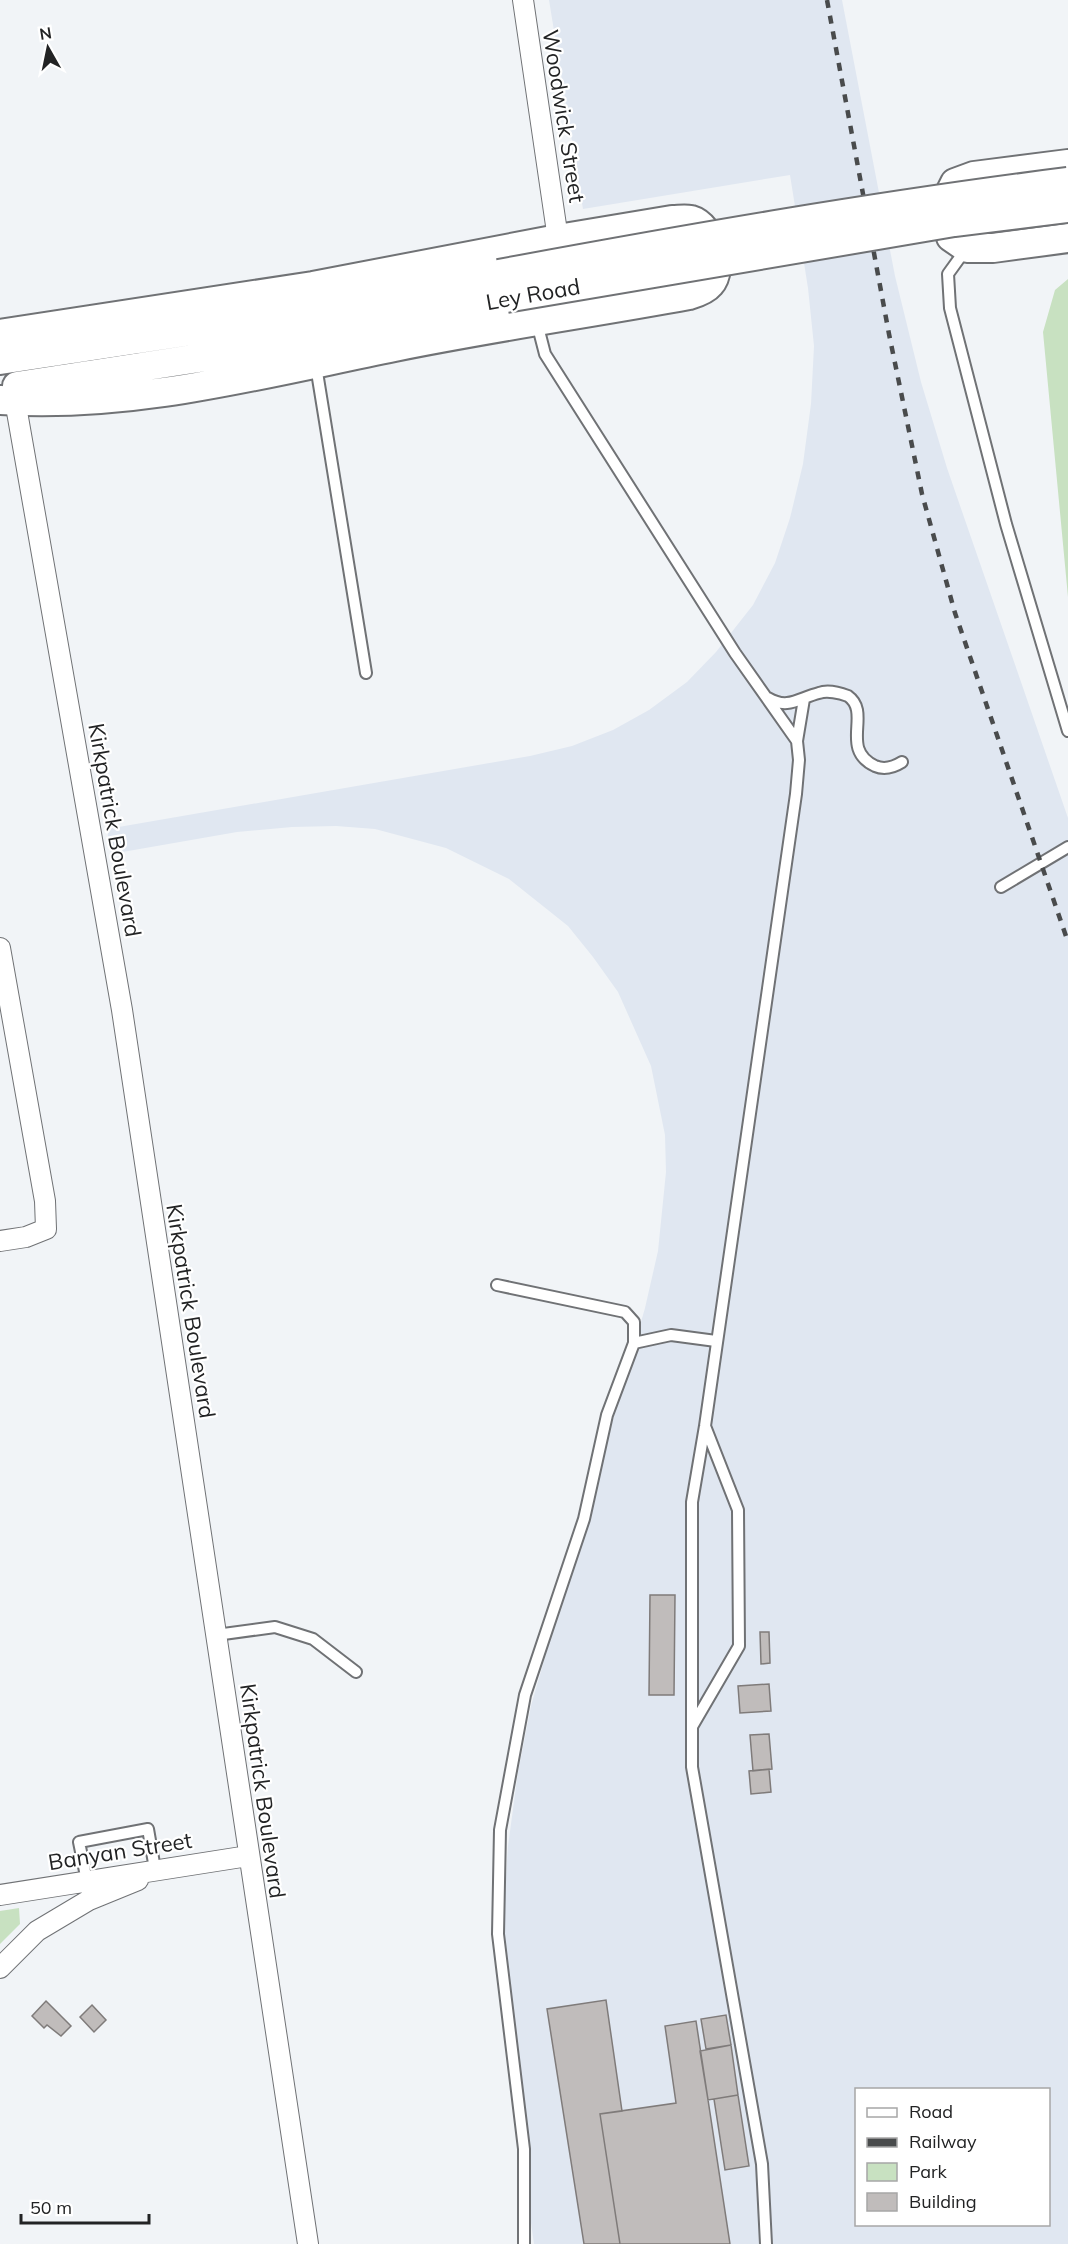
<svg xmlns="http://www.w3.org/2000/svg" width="1068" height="2244" font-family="Mulish,sans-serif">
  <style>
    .built { fill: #e0e7f1; fill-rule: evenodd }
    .green { fill: #c8e1c1 }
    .building { fill: #c0bcbb; stroke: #7f7b7a; stroke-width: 1.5 }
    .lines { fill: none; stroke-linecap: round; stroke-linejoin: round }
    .lane-casing { stroke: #707275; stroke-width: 14 }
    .street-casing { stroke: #707275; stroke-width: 22 }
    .secondary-casing { stroke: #707275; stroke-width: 32 }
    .lane { stroke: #fff; stroke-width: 10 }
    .street { stroke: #fff; stroke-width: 20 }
    .secondary { stroke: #fff; stroke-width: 28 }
    .rail { stroke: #494b4c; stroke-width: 4.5; stroke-dasharray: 8 8; stroke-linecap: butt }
    .secondary-bridge-casing { stroke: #707275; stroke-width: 32; stroke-linecap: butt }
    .secondary-bridge { stroke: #fff; stroke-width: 28 }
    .labels { text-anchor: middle; stroke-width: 4.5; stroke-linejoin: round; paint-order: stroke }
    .street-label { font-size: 22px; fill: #222324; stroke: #fff }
  </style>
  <rect width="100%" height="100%" fill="#f1f4f7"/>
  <!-- built -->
  <path class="built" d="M549 0H842L895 276 921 382 947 468 1068 818V2244H534L508 2060 502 1942 508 1846 518 1772 531 1706 645 1308 658 1251 666 1172 665 1135 651 1066 618 992 593 957 568 926 509 879 446 848 375 829 336 826 292 827 237 832 111 854 107 829 530 756 572 746 613 730 649 710 687 682 716 652 753 605 775 563 790 518 803 464 811 404 814 346 808 288 790 175 583 209ZM856 2090H1048V2224H856Z"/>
  <!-- green -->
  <path class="green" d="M1068 279V597L1043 332 1055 290Z
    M19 1908 20 1924 0 1944V1911Z"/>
  <!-- building -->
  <path class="building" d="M650 1595H675L674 1695H649Z
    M760 1632H769L770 1663 761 1664Z
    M769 1684 771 1711 740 1713 738 1686Z
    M769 1734 772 1769 753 1771 750 1735Z
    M769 1769 771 1792 751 1794 749 1771Z
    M606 2000 622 2111 600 2114 620 2244H584L547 2009Z
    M46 2001 71 2026 61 2036 47 2025 44 2028 32 2016Z
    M92 2005 106 2020 94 2032 80 2017Z
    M726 2015 731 2045 706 2049 701 2019Z
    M696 2021 730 2244H620L600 2114 676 2103 665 2026Z
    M731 2045 738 2095 708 2100 700 2051Z
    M738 2095 749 2166 725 2170 714 2099Z"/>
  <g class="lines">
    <!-- lane casing -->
    <g class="lane-casing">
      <path id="lane" d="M966 249 948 274 950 308 1006 524 1068 731
        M537 323 545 354 735 653 797 741 799 760 796 794 705 1426 692 1502V1767L762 2164 766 2244
        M316 366 366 673
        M768 698C788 710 799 698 819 693 827 690 840 693 848 696 872 713 839 749 875 766 884 770 894 767 902 762
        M797 741 804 699
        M1001 887 1068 847
        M497 1285 625 1312 634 1322V1343L671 1335 716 1341
        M216 1635 275 1627 313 1639 356 1672
        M693 1725 739 1646 738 1510 705 1426
        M87 1881 79 1842 148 1829 155 1869
        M524 2244V2149L498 1934 500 1830 525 1695 584 1519 607 1415 634 1343"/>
    </g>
    <!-- street casing -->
    <g class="street-casing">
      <path id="street" d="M523 0 558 239
        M13 389 122 1010 308 2244
        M0 948 45 1201 46 1229 26 1237 0 1241
        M0 1895 248 1856
        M0 1968 37 1931 89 1900 138 1880"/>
    </g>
    <!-- secondary casing -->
    <g class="secondary-casing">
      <path id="secondary" d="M1068 164 974 176 955 183 948 197 945 215 951 237 967 248H993L1068 238
        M0 334 313 286 558 239 672 220C678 220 685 219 691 220 712 226 724 269 710 284 705 290 696 293 689 295 591 313 492 327 394 347 265 373 133 409 0 400
        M0 360 231 325 499 274
        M17 386 238 352 506 298"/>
    </g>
    <!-- lane -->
    <use href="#lane" class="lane"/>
    <!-- street -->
    <use href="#street" class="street"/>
    <!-- secondary -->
    <use href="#secondary" class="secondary"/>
    <!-- rail -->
    <path class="rail" d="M827 0 889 334 922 494 955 613 1068 942"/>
    <!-- secondary-bridge casing -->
    <g class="secondary-bridge-casing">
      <path id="secondary-bridge" d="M499 274C688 239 877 206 1068 182
        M506 298 954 222 1068 208"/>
    </g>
    <!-- secondary-bridge -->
    <use href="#secondary-bridge" class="secondary-bridge"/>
  </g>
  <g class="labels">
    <!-- street labels -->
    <g class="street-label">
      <text transform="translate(564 116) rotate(81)" y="8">Woodwick Street</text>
      <text transform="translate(533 294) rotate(-10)" y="8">Ley Road</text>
      <text transform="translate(115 830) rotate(80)" y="8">Kirkpatrick Boulevard</text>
      <text transform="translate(191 1311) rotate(81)" y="8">Kirkpatrick Boulevard</text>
      <text transform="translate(263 1791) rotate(82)" y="8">Kirkpatrick Boulevard</text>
      <text transform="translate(120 1851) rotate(-9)" y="8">Banyan Street</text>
    </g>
  </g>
  <!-- legend -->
  <rect x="855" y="2088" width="195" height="138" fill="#ffffff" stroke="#a7a7a7" stroke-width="1.5"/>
  <rect x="867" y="2108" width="30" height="9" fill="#ffffff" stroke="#a7a7a7" stroke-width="1.5"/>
  <text x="909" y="2118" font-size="18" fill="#222324">Road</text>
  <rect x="867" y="2138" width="30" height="9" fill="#494b4c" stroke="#a7a7a7" stroke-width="1.5"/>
  <text x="909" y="2148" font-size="18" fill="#222324">Railway</text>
  <rect x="867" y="2163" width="30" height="18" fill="#c8e1c1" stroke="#a7a7a7" stroke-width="1.5"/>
  <text x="909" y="2178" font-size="18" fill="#222324">Park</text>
  <rect x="867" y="2193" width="30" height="18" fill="#c0bcbb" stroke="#a7a7a7" stroke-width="1.5"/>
  <text x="909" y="2208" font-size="18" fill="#222324">Building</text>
  <!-- north arrow -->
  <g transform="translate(48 48) rotate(351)" stroke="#ffffff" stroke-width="4.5" paint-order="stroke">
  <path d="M0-4.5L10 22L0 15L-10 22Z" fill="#222324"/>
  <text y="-9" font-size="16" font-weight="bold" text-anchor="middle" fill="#222324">N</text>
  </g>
  <!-- scale -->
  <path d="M21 2214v9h128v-9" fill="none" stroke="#222324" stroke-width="3"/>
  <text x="30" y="2214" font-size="18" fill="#222324" stroke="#ffffff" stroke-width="4.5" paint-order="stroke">50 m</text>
</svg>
